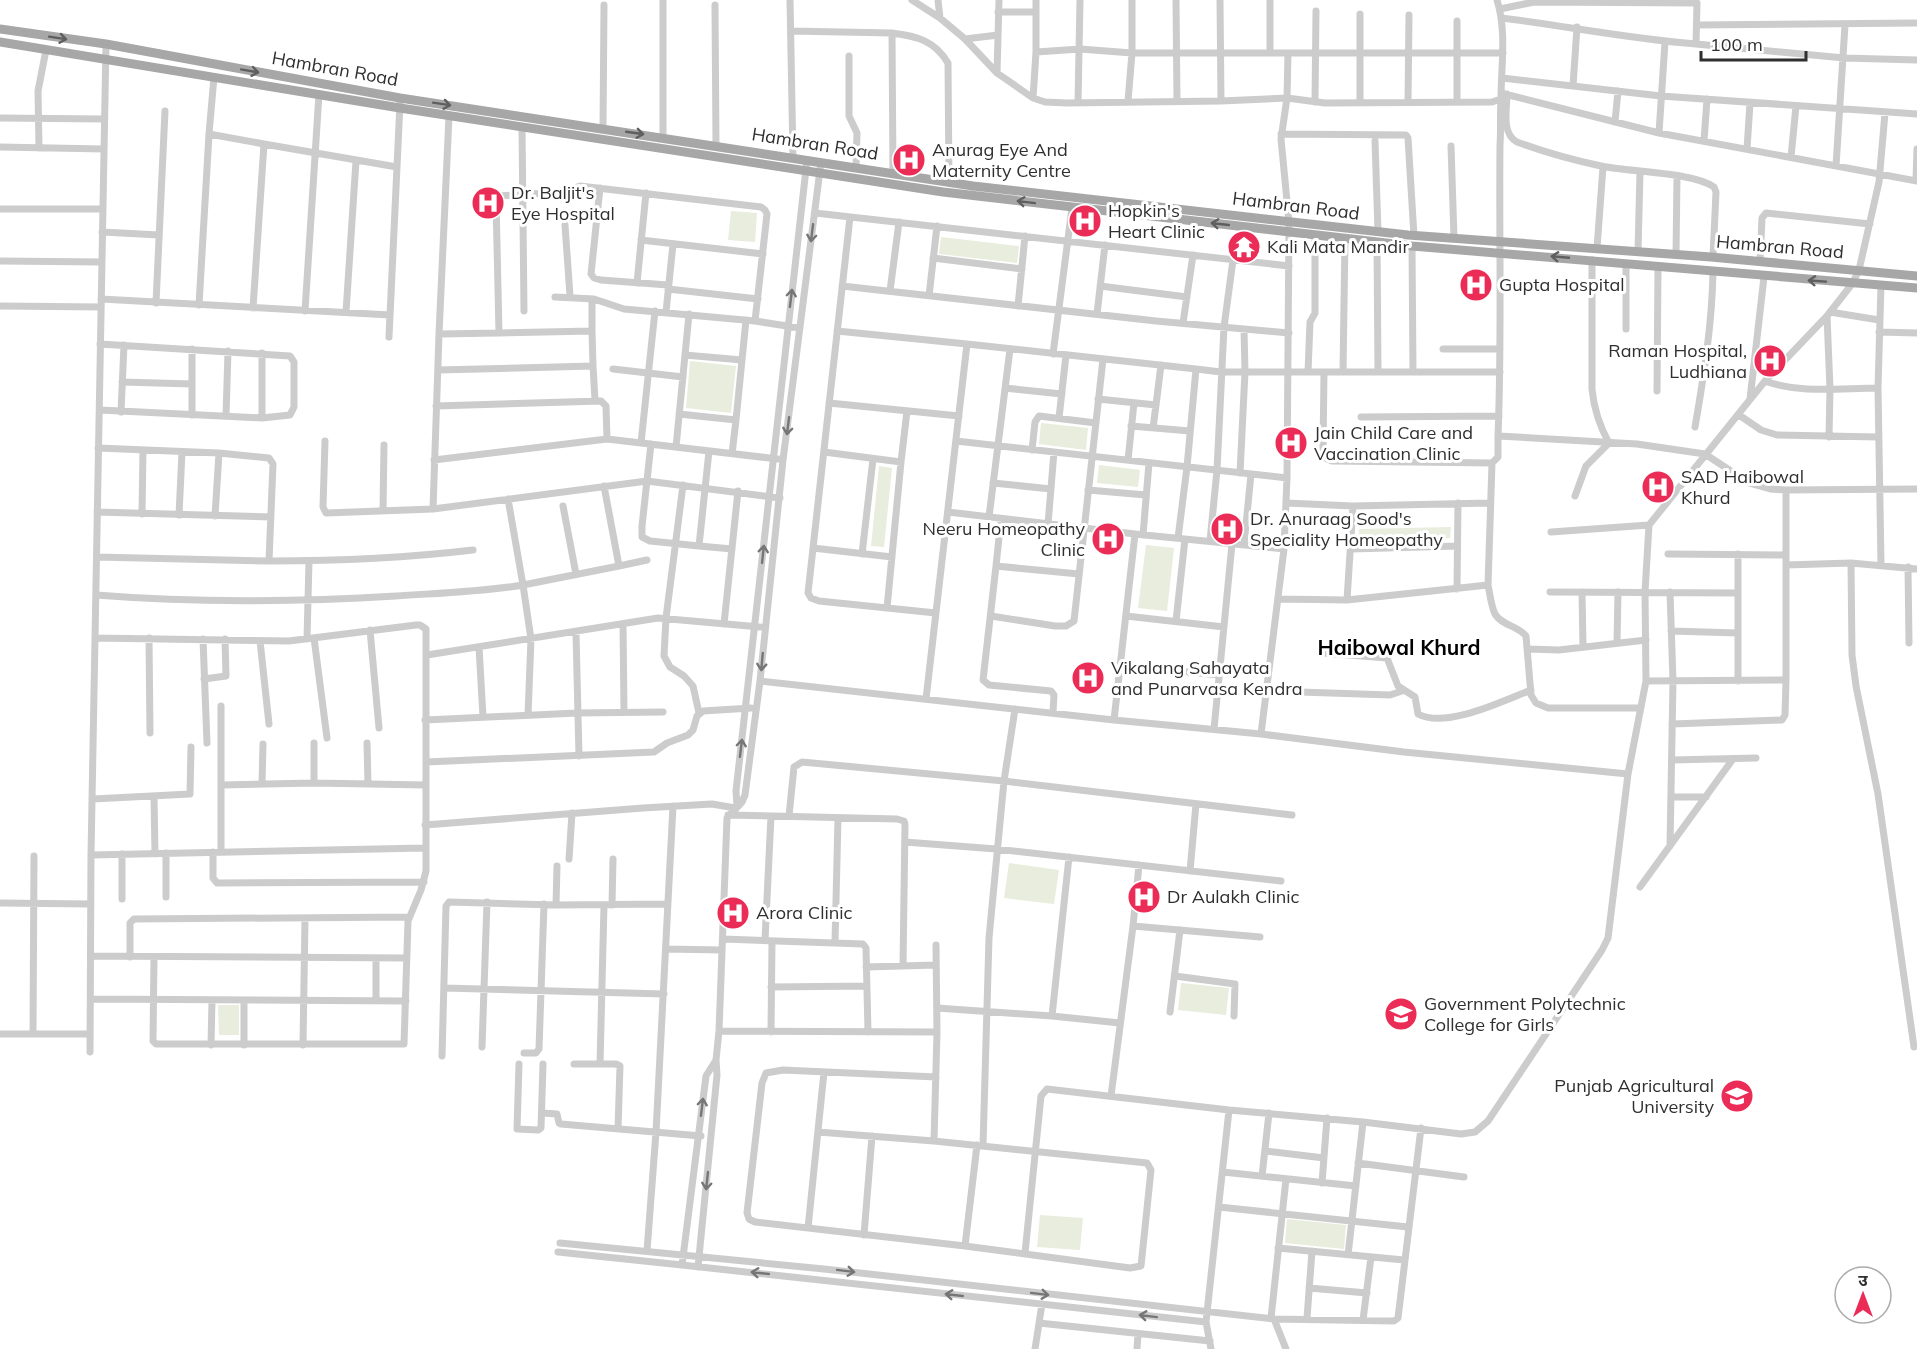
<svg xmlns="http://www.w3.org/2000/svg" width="1917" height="1349" font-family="Mulish,'Noto Sans Devanagari',sans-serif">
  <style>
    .green { fill: #e8eddd }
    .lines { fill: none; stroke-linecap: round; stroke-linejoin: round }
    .minor { stroke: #ccc; stroke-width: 7 }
    .major { stroke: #a7a7a7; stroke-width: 9 }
    .oneway { stroke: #5f5f5f }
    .oneway2 { stroke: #767676 }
    .labels { text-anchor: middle; stroke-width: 6; stroke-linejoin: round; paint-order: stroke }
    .street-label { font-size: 18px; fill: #2f2f2f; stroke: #fff }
    .poi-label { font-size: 18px; fill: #2f2f2f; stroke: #fff; text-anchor: start }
    .quarter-label { font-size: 21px; font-weight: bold; fill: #000; stroke: #fff }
  </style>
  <rect width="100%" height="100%" fill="#fff"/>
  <!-- green -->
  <path class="green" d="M731 211 757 213 755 242 728 240Z
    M941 237 1019 246 1017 263 939 254Z
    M690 361 736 366 731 413 686 408Z
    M1041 423 1088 428 1086 450 1039 444Z
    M1099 465 1140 470 1138 487 1097 483Z
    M879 466 892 468 884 547 871 546Z
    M1451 527 1450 538 1358 543 1359 529Z
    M1146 545 1174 548 1167 611 1138 608Z
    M1009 863 1059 870 1054 904 1004 898Z
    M1181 983 1229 988 1226 1015 1178 1010Z
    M218 1005H239V1035H219Z
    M1040 1215 1083 1218 1080 1250 1037 1247Z
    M1287 1219 1346 1225 1344 1249 1285 1243Z"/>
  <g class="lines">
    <!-- minor -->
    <path class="minor" d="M663 0V137
      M790 0 793 158
      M912 0 940 18 965 39 998 35
      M938 0 940 18
      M999 0 997 73 1033 98 1036 52
      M1036 0V52L1080 49 1132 53H1503
      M1176 0 1177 101
      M1220 0 1221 101 1287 98 1325 103 1492 102 1501 99
      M1497 0C1507 32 1501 66 1501 99 1500 115 1501 130 1500 145 1499 242 1502 339 1498 436L1637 444 1705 454 1749 483 1770 489 1786 490 1917 489
      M715 5 716 146
      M1500 9 1534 2 1697 3 1696 44 1844 58 1917 60
      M998 12H1036
      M1360 14V103
      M1502 18C1566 26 1631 39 1696 44
      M1457 21V102
      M1697 25 1917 23
      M791 31 892 33 893 173
      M892 33C917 36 935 41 948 63L949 182
      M965 39 997 73
      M1270 52V0
      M849 56V116L857 133 856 168
      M1502 78 1661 96 1917 114
      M1573 86 1577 27
      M1501 93 1659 133 1917 181
      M1507 94C1507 110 1501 133 1517 142 1544 152 1573 160 1601 166 1629 172 1693 172 1714 187L1716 192 1713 257
      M1033 98 1045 102 1067 103 1221 101
      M1128 101 1132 53V0
      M1315 102 1316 11
      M1408 102 1409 15
      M1078 103 1080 0
      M449 116 439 334 499 333 496 201 498 196 563 192 580 186 761 207 765 210 767 214 755 321
      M0 118 104 119
      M1615 122 1618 91
      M522 127 524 311
      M603 129 604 5
      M1659 133 1665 42
      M209 134 264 144 253 308
      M1281 134 1406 135 1408 138 1414 236
      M1375 141 1378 232
      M1704 141 1707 99
      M264 144 397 167
      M1451 146 1454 238
      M0 147 104 149
      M39 148 38 91 46 50
      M1747 149 1750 103
      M1791 157 1796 106
      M1836 166 1845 25
      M1916 180 1917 149
      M600 188 591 274 594 278 601 280 668 285
      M0 209H103
      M815 213 1289 266
      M850 217 808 593 811 598 819 601 936 613
      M565 225 570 296
      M102 232 159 235
      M641 240 763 254
      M1377 242 1378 372
      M1412 246 1413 372
      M1597 248 1603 167
      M1638 251 1640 172
      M1676 255 1677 176
      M933 258 1022 269
      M0 261 101 262
      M1760 262 1762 218 1766 213 1870 224
      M1626 264V329
      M637 283 646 193
      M842 286 1156 321 1289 333
      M1100 286 1187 297
      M668 289 758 299
      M890 291 899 222
      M929 296 937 226
      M555 297 594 299 624 309 755 321 800 328
      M101 299 390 315
      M156 303 165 111
      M199 305 209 134 214 77
      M0 306 101 307
      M1018 306 1025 236
      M305 311 319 94
      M346 312 356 161
      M666 312 673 244
      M1830 312 1879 320
      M1097 314 1105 245
      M1827 316 1830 389 1829 437
      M1183 323 1193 255
      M837 331 967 344 926 699
      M1879 332 1917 333
      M499 333 592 331V299
      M439 334 433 509 647 481 780 498
      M389 337 400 103
      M967 344 1196 369 1187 467 1178 538
      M1443 349H1500
      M262 353V418
      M1053 354 1072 208
      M685 355 742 360
      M593 366 595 400
      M613 369 683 377
      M1196 369 1221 372H1500
      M438 370 593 366 592 331
      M1308 372 1310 322 1315 313V235
      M1324 372 1323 450 1327 459 1332 461 1492 463
      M1343 372 1345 238
      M1765 381C1800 394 1841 388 1878 388
      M122 382 192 384
      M1005 388 1062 394
      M1657 391 1658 267
      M1098 399 1156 405 1161 365
      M1750 399 1764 277
      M829 403 959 416
      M436 406 601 401 606 406 607 439
      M100 410 262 418 290 415 294 407V362L290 356 100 344
      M121 412 124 345
      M679 414 736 420 746 320
      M192 415V349
      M1739 415 1761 430 1777 435 1878 437
      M226 416 228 351
      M1361 417 1499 416
      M1059 418 1066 355
      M1131 426 1190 431
      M1695 427C1704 375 1712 324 1713 272
      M1153 428 1156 405
      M325 441 323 507 326 513 433 509
      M956 441 1287 478
      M641 443 655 311
      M651 444 642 526V537L650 541 699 546
      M676 447 689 314
      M98 448 219 453 269 458 273 464 269 561C337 561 405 558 473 550
      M1032 450 1035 422 1039 416 1096 423
      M709 451 699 546 732 549
      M824 452 901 462 907 411
      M732 454 736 420
      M434 460 607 439 778 459
      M1128 460 1134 403
      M1240 473 1245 372 1244 329
      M993 483 1051 489
      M683 485 666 618 664 656 670 667 684 676 693 686 699 713
      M604 486 619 566 647 560
      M1088 490 1146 495
      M1575 496 1586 466 1609 443C1599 425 1594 410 1592 389V260
      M508 499 523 585 619 566
      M1286 503 1353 506
      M563 506 576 574
      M383 511 384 445
      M97 512 271 517
      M948 512 1135 534
      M142 514 143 450
      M179 515 182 452
      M215 516 219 453
      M989 517 1010 349
      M1048 524 1054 452
      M1551 532 1649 525
      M1143 535 1149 463
      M1210 541 1217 470 1224 327 1233 260
      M1244 545 1251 474
      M813 548 892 557
      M1351 549 1457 546
      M862 554 873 459
      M1668 554 1786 555
      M97 557 269 561
      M1851 563 1852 655 1856 686 1878 794 1914 1047
      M1881 564 1878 388 1881 285
      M1786 565 1851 563 1917 569
      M996 566 1001 519
      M1908 567 1909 643
      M1488 585C1490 594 1491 606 1495 614 1501 625 1518 626 1526 636L1531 695 1536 703 1548 708H1640
      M1457 589 1458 503
      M1550 592 1738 593V681
      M1582 592 1583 647
      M1670 592 1673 681 1670 846
      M1738 593V554
      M96 595C196 603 296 602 396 596 440 593 480 592 523 585L531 639 528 715
      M1278 599 1347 600 1488 585 1492 463 1498 457V436
      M1347 600 1353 506 1489 503
      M887 608 901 462
      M991 616 1055 626H1066L1074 621 1103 359
      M1126 616 1224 627
      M1176 621 1185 539
      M623 624 624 712
      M724 624 738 491
      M370 630 379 728
      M1671 631 1738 633
      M576 633 579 756
      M95 638 289 641 416 625H420L426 629V871L421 890 408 921 404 1044H156L153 1041 154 957
      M149 638 150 733
      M314 638 327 738
      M203 639 207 743
      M307 639 309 561
      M260 641 269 724
      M1617 643 1618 592
      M479 647 483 717
      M1528 649 1559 650 1646 640
      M1323 653 1387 658 1398 686 1415 697 1418 714C1446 729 1503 701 1531 690
      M427 655 658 618 760 627
      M1120 665 1219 675
      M204 679 226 676 225 639
      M760 681 1114 720 1261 734 1404 752 1628 774
      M1646 681 1786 680V490
      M1267 691 1390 695 1402 691
      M221 706V852
      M1053 712 1054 695 1051 691 989 685 983 680 996 566 1079 574
      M425 720 577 713 663 712
      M1114 720 1135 534 1284 549
      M1672 724 1782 720 1785 715 1786 680
      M1214 729 1232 544
      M1261 734 1284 549 1287 478 1289 222 1281 139 1287 98 1288 53
      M314 743V783
      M367 743 368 784
      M1672 760 1756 758
      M426 762 654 752 667 743 688 735 693 730 697 716 703 711 751 708
      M262 784 263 744
      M221 785 314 783 426 785
      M154 797 155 854
      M1671 797H1706
      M93 799 190 794 191 747
      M737 806 736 791 807 160
      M728 815 897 819 904 821 905 824 903 966
      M789 816 794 767 802 762 1004 781 1292 815
      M425 825 643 808 712 804 735 808
      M905 842 996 849 1281 881
      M213 852V878L217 883 424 882
      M91 855 425 848
      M569 859 572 813
      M1190 871 1196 804
      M1640 887 1733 759
      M166 897V853
      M122 899V854
      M0 903 91 904
      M556 905 557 866
      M612 905 613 859
      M1133 926 1260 937
      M723 939 863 944 866 948 868 1032
      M765 940 771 816
      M835 942 838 818
      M666 949 722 950
      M92 956 407 958
      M130 957V923L134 919 409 917
      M376 958V1000
      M866 967 936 965
      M1175 976 1235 984 1234 1016
      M771 987 866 986
      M444 988 664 994
      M91 999 406 1001
      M244 1001V1045
      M937 1008 1052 1016 1120 1023
      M1170 1012 1180 930
      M1052 1016 1069 857
      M719 1031 937 1032
      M771 1032 772 941
      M0 1034H90
      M33 1034 34 856
      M211 1045 212 1000
      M303 1045 305 919
      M482 1047 487 902
      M90 1052 91 855 106 44
      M524 1053H536L539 1049 544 904
      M442 1056 446 906 449 902 556 905 667 904
      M716 1060 706 1076 682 1265 1206 1322
      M519 1064 517 1129 538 1130 541 1128 543 1064
      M574 1064H616L620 1066 618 1129
      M600 1064 604 905
      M1111 1096 1133 926 1139 865
      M542 1113 557 1114 559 1123 561 1124 701 1136
      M818 1132 934 1141 1147 1163 1151 1170 1141 1266 1130 1268 965 1246 755 1222 749 1219 747 1213 762 1083 766 1073 783 1070 936 1077
      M934 1141 937 1032 936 945
      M983 1146 989 938 1004 781 1015 709
      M1265 1151 1324 1158
      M1358 1163 1464 1177
      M1223 1172 1356 1186
      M1262 1176 1269 1113
      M1322 1183 1327 1118
      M1219 1207 1408 1227
      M808 1228 824 1072
      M864 1235 872 1136
      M560 1243 824 1269 1274 1319 1394 1321 1398 1318 1421 1128
      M965 1246 977 1145
      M1278 1248 1404 1260
      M647 1251 656 1132 673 806
      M558 1252 682 1265
      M1025 1253 1041 1096 1047 1089 1229 1110 1363 1122 1461 1134 1475 1132 1488 1121 1602 950 1608 938 1628 774 1646 681 1645 592 1649 525 1765 381 1827 316 1852 284 1859 270 1879 182 1885 113
      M1348 1255 1363 1122
      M698 1267 717 1075 716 1060 719 1031 727 818 742 802 745 795 760 681 783 460 821 162
      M1309 1288 1367 1293
      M1271 1318 1286 1179
      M1307 1318 1312 1251
      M1274 1319 1286 1349
      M1363 1320 1371 1257
      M1039 1323 1210 1341
      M1035 1349 1042 1304
      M1137 1349 1138 1334
      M1211 1349 1206 1322 1229 1110"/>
    <!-- major -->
    <path class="major" d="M0 29 106 44 400 98 973 186 1408 235 1711 257 1917 276
      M0 42 400 108 943 192 1412 246 1917 288"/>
  </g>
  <!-- one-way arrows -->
  <defs><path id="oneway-shaft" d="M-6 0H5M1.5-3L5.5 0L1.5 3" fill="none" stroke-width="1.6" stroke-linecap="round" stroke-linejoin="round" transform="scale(1.5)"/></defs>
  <g class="oneway">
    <use href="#oneway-shaft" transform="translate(58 38) rotate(9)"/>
    <use href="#oneway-shaft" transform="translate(250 71) rotate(10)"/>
    <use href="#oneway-shaft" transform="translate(442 104) rotate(9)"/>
    <use href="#oneway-shaft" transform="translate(635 133) rotate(8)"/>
    <use href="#oneway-shaft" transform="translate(1026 202) rotate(-173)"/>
    <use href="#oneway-shaft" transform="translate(1220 224) rotate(-174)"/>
    <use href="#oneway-shaft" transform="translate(1560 257) rotate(-175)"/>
    <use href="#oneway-shaft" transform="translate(1817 281) rotate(-176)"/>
  </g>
  <g class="oneway2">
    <use href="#oneway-shaft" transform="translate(812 233) rotate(97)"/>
    <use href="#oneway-shaft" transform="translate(791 298) rotate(-83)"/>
    <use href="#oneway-shaft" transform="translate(788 426) rotate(97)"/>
    <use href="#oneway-shaft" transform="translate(763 554) rotate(-84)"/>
    <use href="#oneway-shaft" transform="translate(762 662) rotate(95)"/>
    <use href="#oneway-shaft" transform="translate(741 748) rotate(-83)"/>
    <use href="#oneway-shaft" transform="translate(702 1107) rotate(-83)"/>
    <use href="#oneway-shaft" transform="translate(707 1181) rotate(96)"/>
    <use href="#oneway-shaft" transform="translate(846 1271) rotate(7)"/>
    <use href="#oneway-shaft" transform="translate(760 1273) rotate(-174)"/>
    <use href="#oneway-shaft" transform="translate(1040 1294) rotate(7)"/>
    <use href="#oneway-shaft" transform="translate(954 1295) rotate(-174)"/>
    <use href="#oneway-shaft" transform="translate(1148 1316) rotate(-173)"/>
  </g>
  <!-- icons -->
  <defs>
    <g id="hospital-disc" transform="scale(1.725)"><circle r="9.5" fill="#eb2c56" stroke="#fff"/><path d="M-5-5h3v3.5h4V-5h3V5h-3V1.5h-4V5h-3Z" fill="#fff"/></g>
    <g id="temple-disc" transform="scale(1.725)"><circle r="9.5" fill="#eb2c56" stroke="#fff"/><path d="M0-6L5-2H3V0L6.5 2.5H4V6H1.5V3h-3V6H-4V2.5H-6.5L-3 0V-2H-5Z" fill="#fff"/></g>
    <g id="university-disc" transform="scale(1.725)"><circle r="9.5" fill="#eb2c56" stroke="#fff"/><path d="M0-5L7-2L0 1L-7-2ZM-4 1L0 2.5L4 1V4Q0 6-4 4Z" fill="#fff"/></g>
  </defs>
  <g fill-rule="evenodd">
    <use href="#hospital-disc" x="909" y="160"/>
    <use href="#hospital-disc" x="488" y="203"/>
    <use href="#hospital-disc" x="1085" y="221"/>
    <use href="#temple-disc" x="1244" y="247"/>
    <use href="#hospital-disc" x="1476" y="285"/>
    <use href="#hospital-disc" x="1770" y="361"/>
    <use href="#hospital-disc" x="1291" y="443"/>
    <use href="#hospital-disc" x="1658" y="487"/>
    <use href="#hospital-disc" x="1227" y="529"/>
    <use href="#hospital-disc" x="1108" y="539"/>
    <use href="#hospital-disc" x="1088" y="678"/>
    <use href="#hospital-disc" x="1144" y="897"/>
    <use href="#hospital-disc" x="733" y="913"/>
    <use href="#university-disc" x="1401" y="1014"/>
    <use href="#university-disc" x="1737" y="1096"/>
  </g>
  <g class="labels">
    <!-- street labels -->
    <g class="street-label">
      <text transform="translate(335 69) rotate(10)" y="6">Hambran Road</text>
      <text transform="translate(815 144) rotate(9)" y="6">Hambran Road</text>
      <text transform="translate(1296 206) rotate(7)" y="6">Hambran Road</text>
      <text transform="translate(1780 247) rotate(5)" y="6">Hambran Road</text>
    </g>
    <!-- poi labels -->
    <g class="poi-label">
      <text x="932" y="156">Anurag Eye And<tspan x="932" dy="21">Maternity Centre</tspan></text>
      <text x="511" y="199">Dr. Baljit's<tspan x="511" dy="21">Eye Hospital</tspan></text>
      <text x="1108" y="217">Hopkin's<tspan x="1108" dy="21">Heart Clinic</tspan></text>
      <text x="1267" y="253">Kali Mata Mandir</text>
      <text x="1499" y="291">Gupta Hospital</text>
      <text x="1747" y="357" text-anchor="end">Raman Hospital,<tspan x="1747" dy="21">Ludhiana</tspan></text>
      <text x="1314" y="439">Jain Child Care and<tspan x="1314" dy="21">Vaccination Clinic</tspan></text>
      <text x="1681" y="483">SAD Haibowal<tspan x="1681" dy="21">Khurd</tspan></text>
      <text x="1250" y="525">Dr. Anuraag Sood's<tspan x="1250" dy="21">Speciality Homeopathy</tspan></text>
      <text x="1085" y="535" text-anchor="end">Neeru Homeopathy<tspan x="1085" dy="21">Clinic</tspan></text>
      <text x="1111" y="674">Vikalang Sahayata<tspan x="1111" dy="21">and Punarvasa Kendra</tspan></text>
      <text x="1167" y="903">Dr Aulakh Clinic</text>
      <text x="756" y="919">Arora Clinic</text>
      <text x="1424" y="1010">Government Polytechnic<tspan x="1424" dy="21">College for Girls</tspan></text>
      <text x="1714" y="1092" text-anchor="end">Punjab Agricultural<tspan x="1714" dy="21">University</tspan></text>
    </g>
    <!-- quarter labels -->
    <g class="quarter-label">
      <text x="1399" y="655">Haibowal Khurd</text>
    </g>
  </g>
  <!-- north arrow -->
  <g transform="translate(1863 1295)"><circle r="28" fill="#ffffff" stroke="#acacac" stroke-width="1.5"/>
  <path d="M0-4.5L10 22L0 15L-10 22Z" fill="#eb2c56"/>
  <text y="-9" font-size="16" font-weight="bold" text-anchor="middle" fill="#2f2f2f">उ</text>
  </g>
  <!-- scale -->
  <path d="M1701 51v9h105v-9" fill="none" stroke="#2f2f2f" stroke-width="3"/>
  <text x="1710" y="51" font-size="18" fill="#2f2f2f" stroke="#ffffff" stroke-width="4.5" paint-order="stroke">100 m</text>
</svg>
